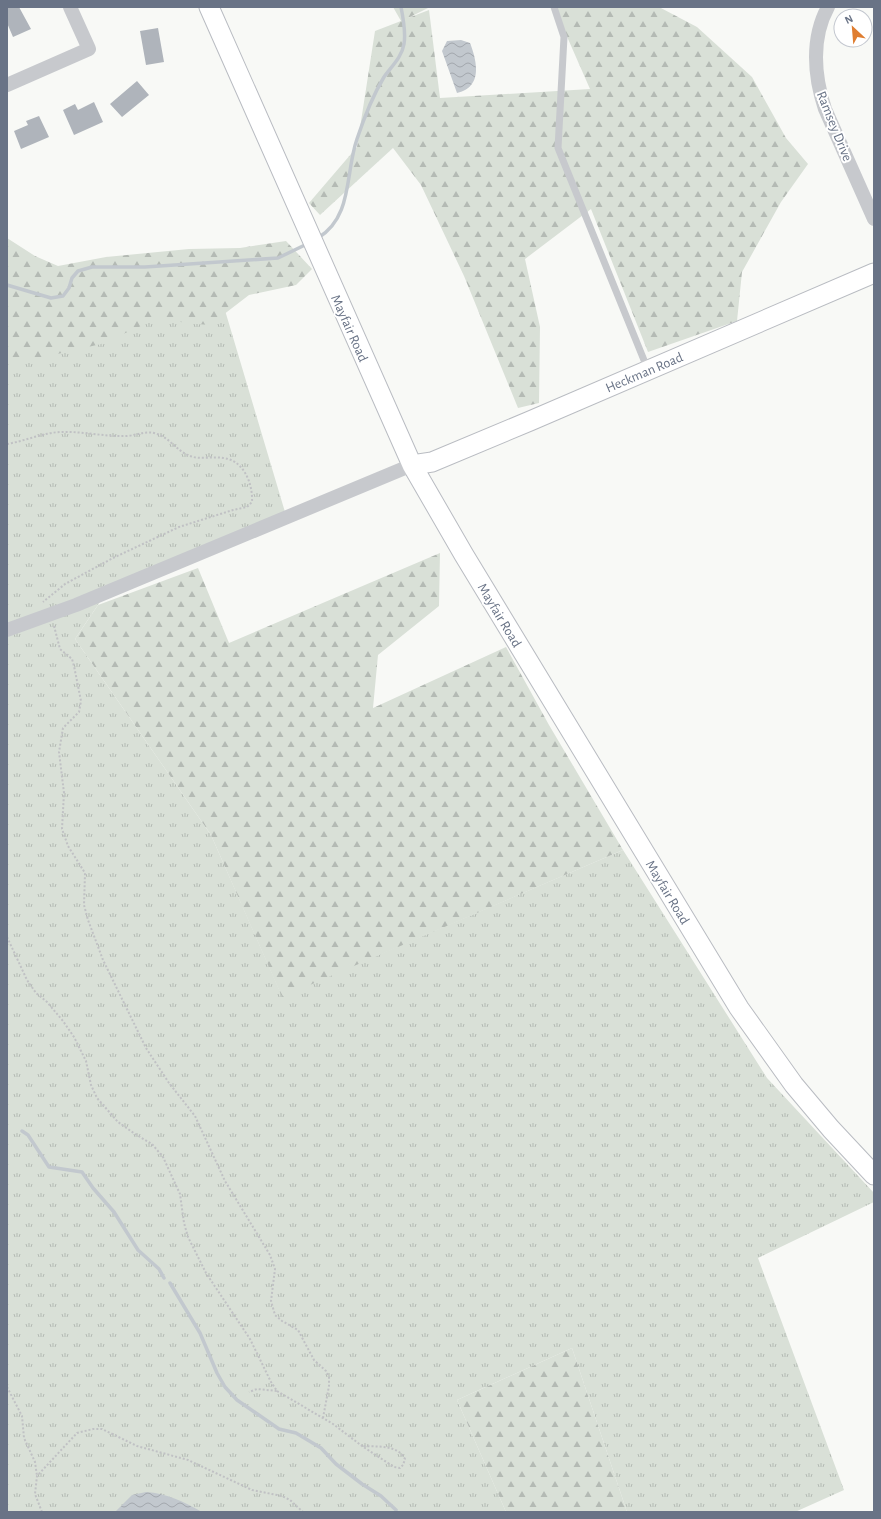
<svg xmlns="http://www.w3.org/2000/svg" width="881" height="1519" font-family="'Alegreya Sans',sans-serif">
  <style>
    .grass { fill: url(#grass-tufts) }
    .forest { fill: url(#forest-firs) }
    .water { fill: url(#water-waves) }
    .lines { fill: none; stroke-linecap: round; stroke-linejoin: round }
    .stream { stroke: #c2c8ce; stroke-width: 3.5 }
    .building { fill: #afb4bb }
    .secondary-casing { stroke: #b9bcc2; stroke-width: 21 }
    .path { stroke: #c0c1c4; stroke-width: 2; stroke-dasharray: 2 2; stroke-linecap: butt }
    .lane { stroke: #c7c9cd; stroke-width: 7 }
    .street { stroke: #c7c9cd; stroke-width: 14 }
    .secondary { stroke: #fff; stroke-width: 19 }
    .labels { text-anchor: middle; stroke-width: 4; stroke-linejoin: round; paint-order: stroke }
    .street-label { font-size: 14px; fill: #697386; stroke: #fff }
  </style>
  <defs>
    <pattern id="grass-tufts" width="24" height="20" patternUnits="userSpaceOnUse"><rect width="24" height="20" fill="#d9e0d7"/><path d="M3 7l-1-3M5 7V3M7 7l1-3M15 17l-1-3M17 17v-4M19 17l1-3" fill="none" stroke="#b4bab4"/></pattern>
    <pattern id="forest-firs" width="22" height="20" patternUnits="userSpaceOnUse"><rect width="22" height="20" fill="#d9e0d7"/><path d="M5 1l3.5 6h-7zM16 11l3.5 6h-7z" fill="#b4bab4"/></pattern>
    <pattern id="water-waves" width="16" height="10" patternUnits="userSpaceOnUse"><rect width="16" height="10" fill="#c2c8ce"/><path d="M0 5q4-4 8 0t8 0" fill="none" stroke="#a2a7ad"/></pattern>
  </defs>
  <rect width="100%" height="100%" fill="#f8f9f6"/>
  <!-- grass -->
  <path class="grass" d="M213 270 285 512 112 584 75 639 211 835 282 996 623 850 767 1078 874 1193V1202L758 1258 844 1490 795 1512H627L572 1348 457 1400 506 1512H7V300Z"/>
  <!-- forest -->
  <path class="forest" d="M393 7H430L408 18 429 10 440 98 590 89 554 7H659L697 27 752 77 786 138 808 164 781 202 742 272 737 321 648 352 591 209 525 259 540 327 539 403 518 408 464 276 421 185 393 148 320 215 309 203 357 147 375 31 401 21Z
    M7 238 35 256 58 266 106 257 189 249 240 248 286 241 312 269 296 285 249 295 210 325 185 323 161 317 101 344 31 360 7 363Z
    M440 553 439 606 378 655 373 708 506 647 549 725 623 850 282 997 211 835 75 639 98 605 198 568 229 643Z
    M572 1348 627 1512H506L457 1400Z"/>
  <!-- water -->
  <path class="water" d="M461 40 470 43C477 61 483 87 457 93L442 51 447 41Z
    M146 1492C167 1493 184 1502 202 1512H115L132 1495Z"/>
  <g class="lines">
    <!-- stream -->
    <path class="stream" d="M318 238C353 217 345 173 357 139 364 118 372 97 384 77 391 67 402 57 404 44 406 33 403 17 401 7
      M7 285 51 298 63 296 69 288 72 278 78 271 92 267H145L278 258 307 244
      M22 1131 28 1135 49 1167 82 1172 93 1188 114 1212 138 1250 159 1269 164 1278
      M170 1283 200 1333 217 1373 225 1387 237 1400 279 1429 296 1433 321 1448 336 1464 362 1484 381 1496 396 1510"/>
  </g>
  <!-- building -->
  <path class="building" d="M7 7H19L31 29 13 37 7 23Z
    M158 28 164 62 146 65 140 31Z
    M137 81 149 95 122 117 110 104Z
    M94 102 103 122 74 135 63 110 75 104 78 110Z
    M39 116 49 137 21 149 14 131 28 125 26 121Z"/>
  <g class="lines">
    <!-- secondary casing -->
    <g class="secondary-casing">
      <path id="secondary" d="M209 7 412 465 464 555 739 1008 794 1085 831 1129 874 1175
        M412 465 432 462 530 421 874 273"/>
    </g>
    <!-- path -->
    <path class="path" d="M7 444C25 441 42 433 60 432 83 431 105 437 127 436 138 435 147 430 157 434 170 438 178 452 190 456 200 460 213 456 223 458 244 460 253 484 252 502L247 507 233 510 179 527 113 558 65 584 43 602
      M54 626 60 649 72 659 74 666 81 701 79 712 63 728 59 752 64 793 62 829 68 846 85 873 84 905 88 920 103 960 146 1048 169 1083 195 1116 225 1181 270 1255 275 1269 271 1301 275 1315 282 1321 298 1330 314 1360 326 1371 329 1377V1386L323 1418
      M7 937 27 980 36 993 47 1002 63 1021 74 1037 86 1061 91 1085 97 1098 118 1122 135 1134 152 1144 163 1157 180 1194 184 1223 188 1237 206 1273 250 1339 271 1382 277 1391 257 1389 249 1392
      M7 1387 22 1416 24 1438 35 1462 37 1476
      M277 1391 333 1424 362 1446 394 1467 400 1468 403 1465 405 1459C397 1444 377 1447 362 1446
      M42 1512 35 1494 37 1476 77 1433 93 1429H102L137 1446 188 1460 252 1490 282 1496 290 1500 303 1512"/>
    <!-- lane -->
    <path class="lane" d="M554 7 564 37 558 148 648 370"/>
    <!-- street -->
    <path class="street" d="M828 7C811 38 814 76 825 109L874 219
      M7 85 89 49 70 7
      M7 630 76 605 412 465"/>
    <!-- secondary -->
    <use href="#secondary" class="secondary"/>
  </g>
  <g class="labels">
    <!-- street labels -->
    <g class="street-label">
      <text transform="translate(835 126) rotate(68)" y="5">Ramsey Drive</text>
      <text transform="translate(350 328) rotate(66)" y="5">Mayfair Road</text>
      <text transform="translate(644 372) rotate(-23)" y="5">Heckman Road</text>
      <text transform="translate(500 615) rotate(59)" y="5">Mayfair Road</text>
      <text transform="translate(668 892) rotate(59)" y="5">Mayfair Road</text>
    </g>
  </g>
  <!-- border -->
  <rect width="881" height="1519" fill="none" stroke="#697386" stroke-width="16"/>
  <!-- north arrow -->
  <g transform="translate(853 28) rotate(334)"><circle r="19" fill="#ffffff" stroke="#c3c7cf"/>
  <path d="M0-3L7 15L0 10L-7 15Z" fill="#df7d30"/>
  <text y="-6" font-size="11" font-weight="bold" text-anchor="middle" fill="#697386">N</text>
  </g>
</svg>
